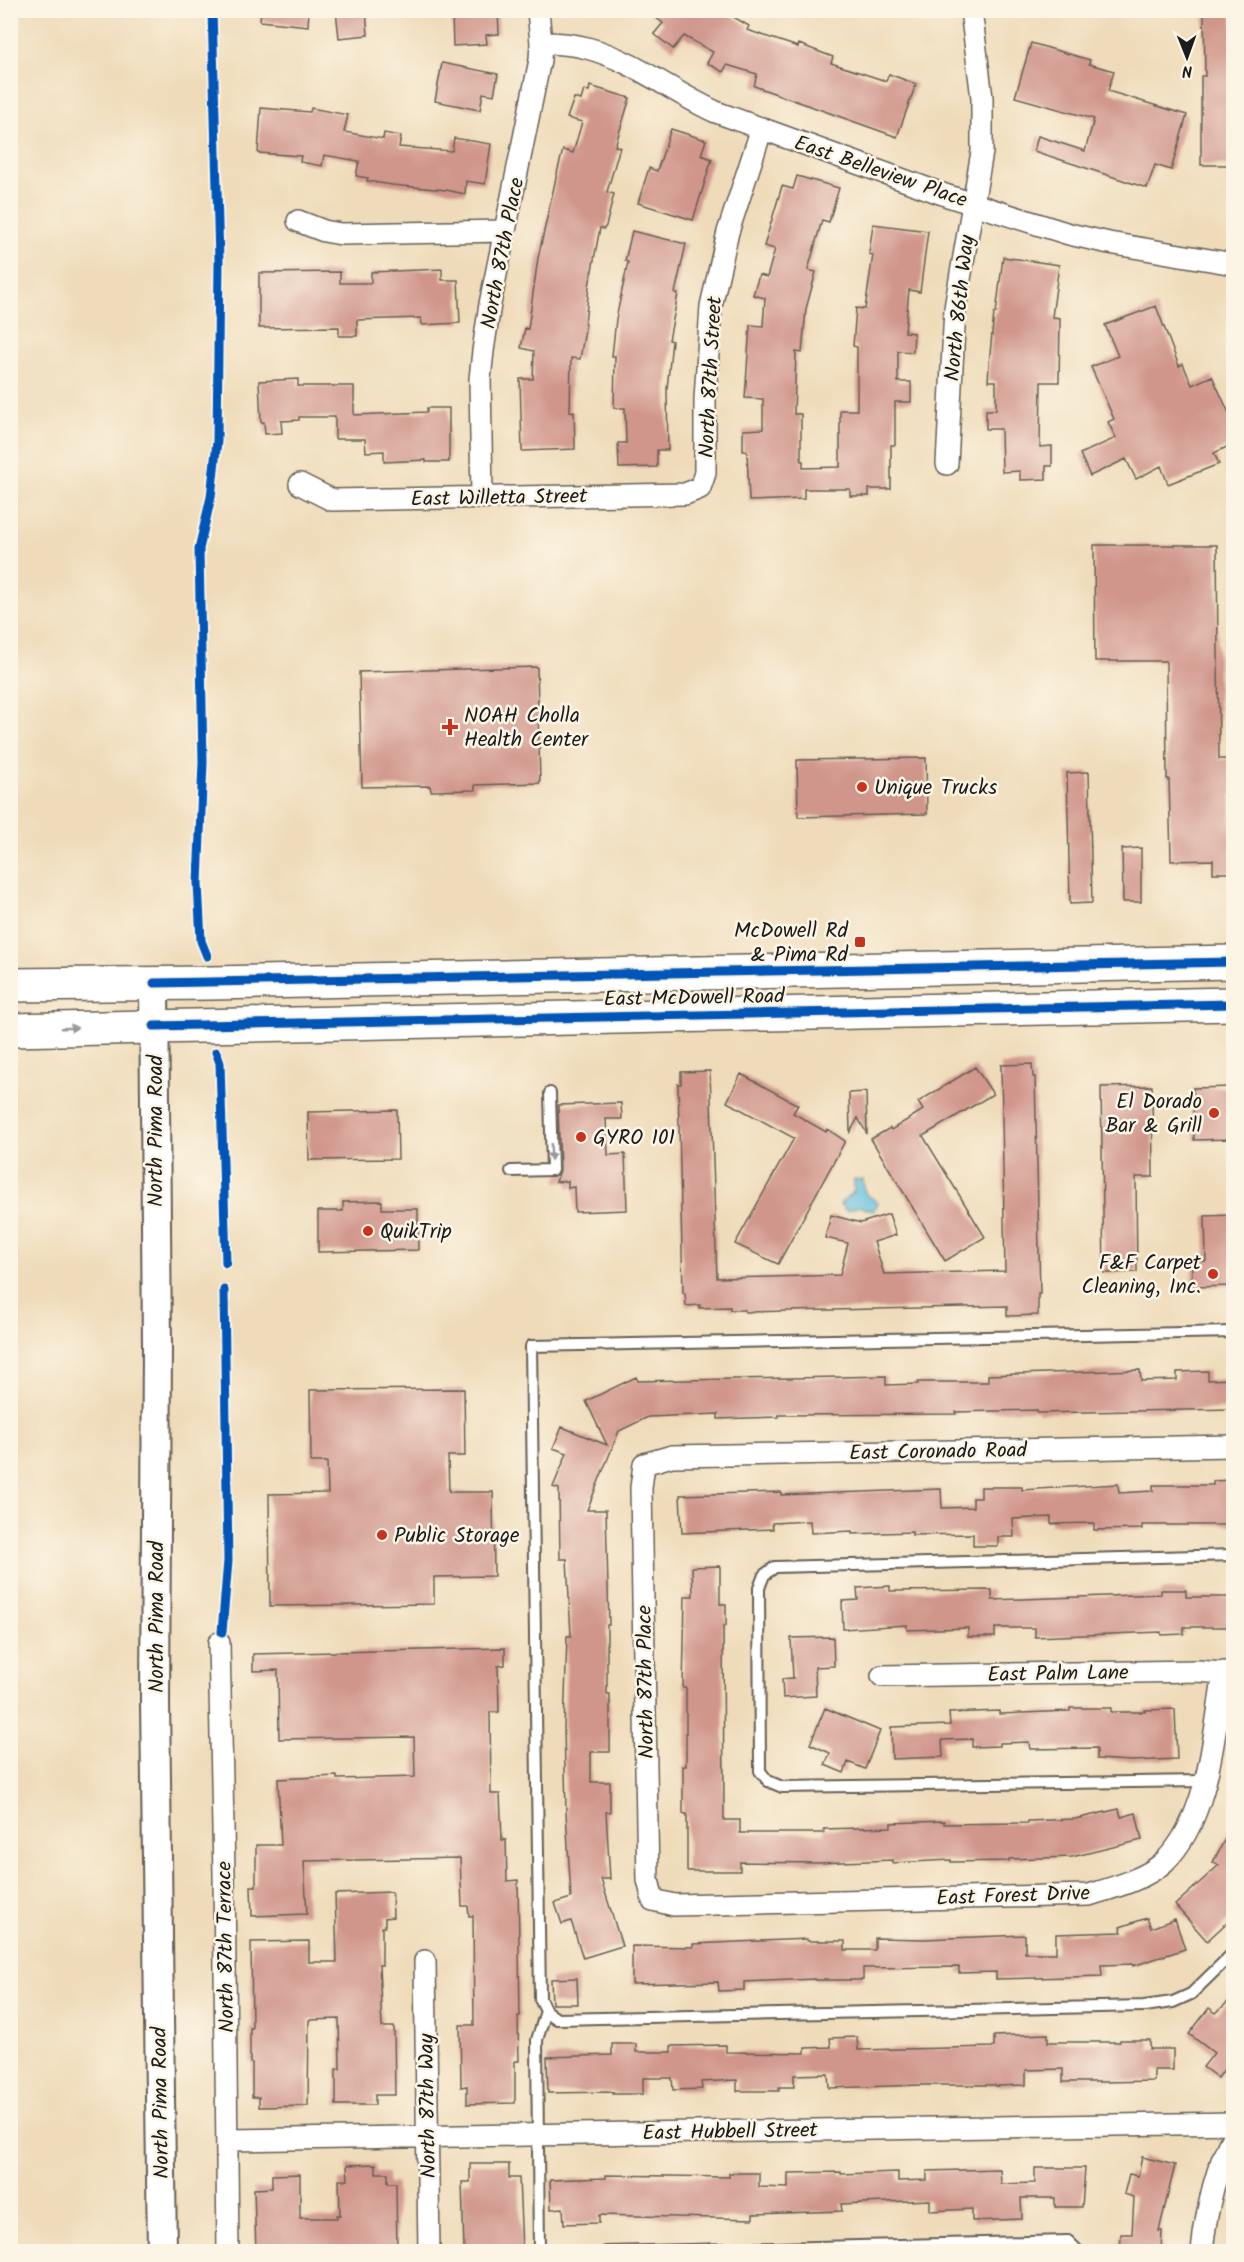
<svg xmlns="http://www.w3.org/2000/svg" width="1244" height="2262" font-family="Kalam,sans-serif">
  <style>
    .water { fill: #60bfdf; stroke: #3e6e7e; stroke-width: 1.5 }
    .building { fill: #d0958b }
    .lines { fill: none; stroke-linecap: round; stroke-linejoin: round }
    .lane-casing { stroke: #665f53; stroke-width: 14 }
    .street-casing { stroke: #665f53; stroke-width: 24 }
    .secondary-casing { stroke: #665f53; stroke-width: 32 }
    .primary-casing { stroke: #665f53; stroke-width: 36 }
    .lane { stroke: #fff; stroke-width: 10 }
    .street { stroke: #fff; stroke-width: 21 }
    .secondary { stroke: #fff; stroke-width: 28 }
    .primary { stroke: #fff; stroke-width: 33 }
    .cycleway-casing { stroke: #fcf5e5; stroke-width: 13 }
    .cycleway { stroke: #0057b8; stroke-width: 9 }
    .oneway { fill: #999 }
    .poi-dot { fill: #c8321e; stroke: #fcf5e5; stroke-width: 2 }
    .labels { text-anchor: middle; stroke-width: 5; stroke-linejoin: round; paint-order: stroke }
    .street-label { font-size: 21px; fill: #1c1c1c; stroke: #fcf5e5 }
    .poi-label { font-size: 21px; fill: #1c1c1c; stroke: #fcf5e5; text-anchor: start }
  </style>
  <rect width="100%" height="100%" fill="#fcf5e5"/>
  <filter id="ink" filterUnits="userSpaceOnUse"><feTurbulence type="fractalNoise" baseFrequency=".0167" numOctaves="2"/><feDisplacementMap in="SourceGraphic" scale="12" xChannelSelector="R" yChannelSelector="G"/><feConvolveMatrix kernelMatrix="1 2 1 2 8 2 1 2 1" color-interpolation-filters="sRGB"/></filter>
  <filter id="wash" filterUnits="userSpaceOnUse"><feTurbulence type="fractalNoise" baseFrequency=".008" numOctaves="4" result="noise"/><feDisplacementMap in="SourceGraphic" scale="24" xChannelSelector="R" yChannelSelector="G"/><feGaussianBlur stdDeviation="1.35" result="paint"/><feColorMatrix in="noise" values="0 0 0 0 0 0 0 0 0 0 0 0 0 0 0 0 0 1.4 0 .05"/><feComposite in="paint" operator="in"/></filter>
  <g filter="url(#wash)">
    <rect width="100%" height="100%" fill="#efdbba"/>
    <!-- water -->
    <path class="water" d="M854 1180H863L865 1193 878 1203 873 1211 859 1206 847 1211 840 1204 854 1191Z"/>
    <g id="blocks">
      <!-- building -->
      <path class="building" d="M261 10H309L308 26 260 21Z
        M336 10H366L368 35 339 38Z
        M646 10H722L749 26 747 30 798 47 799 44 833 57 831 63 886 81 889 74 916 84 897 137 754 86 757 74 727 65 723 72 707 63 713 52 684 36 673 49 654 34 663 23Z
        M1204 10H1233V165H1201V76H1205Z
        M498 11 499 34 486 35 487 44 453 46 452 13Z
        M1031 43 1090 60 1089 64 1114 71 1108 91 1187 115 1171 170 1155 165 1147 188 1034 151 1038 136 1085 151 1094 119 1015 97Z
        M442 63 498 74 494 95 483 93 480 110 435 101Z
        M590 86 630 98 615 146 620 147 607 192 614 194 606 226 604 229 600 228 589 286 585 324H586L580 359 571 358 570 412 574 411 575 449 522 451 520 379H533L534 351 521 348 525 328 528 329 538 258 558 169 563 150 573 153 582 122 567 118 574 98 581 100 584 90 589 91Z
        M261 108 310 112 311 108 348 115 344 132 383 139 384 133 401 136 399 147 452 151 454 138 491 144 485 184 466 181 465 194 446 190 392 185 367 181 368 178 356 176 359 161 324 155 322 166 300 162 301 156 258 153Z
        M671 129 706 140 701 155 712 159 693 220 638 203 649 168 657 171Z
        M797 176 839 188 829 222 822 220 808 270 816 272 806 309 802 353 796 352 794 414H801V461H803V468L840 467V410H857V347L853 346 856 308 865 309 873 255 869 254 873 224 928 231 920 292 909 290 905 332 914 333 913 352 898 351V382H911V402H895V445H891V489H869V496H850V489H804V499L749 501 747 451H743V430L763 429V399L745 398 750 325 763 326 765 298 753 295 759 275 767 277 775 249 764 246 782 186 793 189Z
        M632 231 686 244 675 293 678 294 669 340 672 341 667 389 668 450H657V467L619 468 618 443H626L625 408H614L615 356H612L616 319 628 262 625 261Z
        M1003 257 1059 265 1052 317 1060 318 1059 382H1041L1040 447 1052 446V466H1046V479L1020 480V471L1002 472 1001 429H986V410H996V381H988L989 364 994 313H996Z
        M442 269V280H458L460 323 422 325 421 318 357 320V336H339V327L259 328V273L340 272V283H371V272Z
        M1156 306 1179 366 1183 364 1192 385 1212 376 1233 422V444L1214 453 1219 464 1168 484 1161 466 1136 479 1126 459 1090 476 1080 454 1116 438 1108 422 1114 419 1091 367 1118 356 1105 325Z
        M298 379V386H354V415L427 412V408H449V462H426V460L384 462V451L366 452 365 439H335V417H299V420L281 421 282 433 265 434 264 422H261L259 381Z
        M1094 545H1217L1219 759H1233V794L1231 795 1232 873H1213V860L1171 861 1169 779H1167L1166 661H1095Z
        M537 667 540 783 475 785V790L431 791 430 786 362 787 359 672Z
        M926 758 927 814 798 817 797 760Z
        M1089 772 1092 903 1070 904 1067 773Z
        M1141 848V902H1123L1122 849Z
        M1032 1064 1033 1077H1035L1040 1294H1038V1315L1007 1316V1306L745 1312V1310H730V1307L699 1308 700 1305 686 1306 685 1293H683L678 1084H681V1072L710 1071 717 1278 771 1277 840 1275 848 1243 825 1238 831 1215 861 1223 889 1214 896 1235 874 1242 884 1274 1005 1271 1001 1065Z
        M975 1067 993 1094 923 1136 985 1237 945 1261 871 1139 890 1128 891 1130 923 1110 918 1102Z
        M741 1074 798 1105 793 1113 826 1132 827 1129 845 1141 778 1264 735 1244 794 1138 727 1102Z
        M1152 1086 1153 1177H1136L1137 1272 1104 1273 1101 1087Z
        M1233 1087V1139L1194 1140 1193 1088Z
        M866 1092 867 1134 858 1118 850 1132 849 1093Z
        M621 1103 622 1119H606L608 1155 625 1154 627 1210 575 1212 574 1187 568 1188V1181L556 1182 560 1170 558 1105Z
        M397 1110 398 1159 309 1160 308 1112Z
        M382 1201V1209H418V1250L318 1252V1211H343V1202Z
        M1233 1215V1286L1192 1287V1261H1206L1205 1216Z
        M1140 1370 1141 1381 1177 1380V1372L1208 1371V1380L1233 1379V1409L1037 1413V1410L956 1412V1414L779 1415V1417L718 1419V1414L648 1417 619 1431 587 1510H606L609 1625H607V1694H610V1752H591V1782H610V1812H606L610 1879H601L622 1946 583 1958 571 1921 562 1924 555 1903 571 1898 566 1812 564 1728 567 1636H571L567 1559H560L559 1489 553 1487 567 1453 553 1448 562 1427 607 1445 586 1401 636 1377 638 1381 886 1376V1385L918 1384V1382H988V1375Z
        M464 1389 465 1456H448L449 1492H493L494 1576 434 1577V1604L270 1606 269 1494 328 1493 327 1462H311L310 1390Z
        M1233 1480V1525H1142V1529L1094 1530V1523L1051 1524V1517L1013 1519 1014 1537H998V1546H973V1534L912 1535V1532L852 1534V1531L811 1533 810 1521 772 1523 773 1529 682 1533 680 1495 781 1492V1495L941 1489 942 1508 973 1507V1498H981V1487H1022V1490L1118 1484 1119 1493 1153 1491V1485H1213V1481Z
        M720 1566V1604H726V1626H723L724 1820H740V1833H824V1829L891 1827V1823L944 1821V1824L1028 1823V1821L1075 1819 1119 1809 1121 1817 1136 1813 1142 1840 1072 1857 1009 1859V1861L951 1862V1860L892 1863V1860L819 1863 740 1862V1871H687V1814H683V1766H686V1688H683L685 1596H693L692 1567Z
        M890 1586V1591L992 1590V1600L1161 1594V1590H1186V1597H1233V1627H1184V1634L1161 1635V1632L1035 1637V1628H995V1637H968V1628L907 1630V1625L843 1629 842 1601 858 1600 857 1588Z
        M833 1637 834 1666 815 1667 816 1696 783 1698 782 1679 793 1678 791 1638Z
        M505 1648V1665L498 1666 499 1712H490L491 1794H500L502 1840H506L507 1881 518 1880 520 2016H518L519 2061H515V2103L467 2104V2086L461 2087 460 2025H474L473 1916H469L468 1906H462L460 1858 304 1861 307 1914 252 1916 251 1886H256V1845H281L278 1779 337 1776V1779L415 1777 414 1737 279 1739 278 1670 253 1671V1654Z
        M825 1708 880 1731 865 1769 848 1762 844 1773 825 1765 830 1753 810 1744Z
        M1070 1708H1111V1712H1145V1710L1175 1709 1177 1759 1132 1761 1097 1759V1748L1030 1749 1029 1742 1000 1743V1746L972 1747V1739L942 1740 943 1757 892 1759 891 1727 950 1725 949 1713 999 1711V1714L1070 1711Z
        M1233 1824V1917L1207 1941 1175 1905 1219 1865 1213 1862Z
        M392 1892 393 1917 385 1918V1927H382V1965H379L382 2027H394L395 2095H375V2105H336V2069H340L339 2019 309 2020 308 2106 259 2107V2097H252V2063H250V2028H252L251 1942 309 1941V1962H337L335 1894Z
        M1147 1918 1151 1928 1175 1919 1185 1949 1133 1966V1964L1101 1965 1102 1976 996 1979V1972L959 1973V1967L863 1968V1980H815V1979L744 1982V1990L719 1991 718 1982 632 1984V1946L693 1947V1944L807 1939V1941H845V1950H875V1938L924 1939 1025 1935V1953H1056V1934L1122 1932 1120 1927Z
        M577 1978 578 2004H552L551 1979Z
        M1233 1997V2057L1218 2078 1203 2067 1214 2053 1189 2034 1209 2008 1216 2013Z
        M1048 2034V2042H1120V2040H1150V2049H1173V2070H1154V2081L1105 2082H1063V2069L1026 2070V2085L996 2086 995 2085H922L829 2088 828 2074 794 2075V2087H779V2091H737V2080L701 2082 702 2089 673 2090 672 2078H643V2094H613V2092L548 2093 547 2057 612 2055V2044H636V2052H671V2046L726 2045V2052L805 2053V2048L831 2047 830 2038 857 2037 858 2050 994 2047V2036Z
        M1142 2157 1175 2165 1159 2231H1162L1161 2252H1120L1121 2234H1132L1134 2197 1124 2194 1129 2174 1138 2176Z
        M376 2164V2173H388V2183H396L397 2252H256L254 2189 272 2188V2175L300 2174V2218H337V2215H340L339 2180H348L347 2165Z
        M470 2164H509V2178H519L522 2249 464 2251 462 2182H470Z
        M1035 2168H1085L1082 2207H1055V2198H1021L1022 2219 972 2221V2209L930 2211V2200L841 2204 842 2211 753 2214V2219L599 2215V2223L564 2224 563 2208 551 2209 550 2180 606 2178V2175L729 2177V2173H759V2187L788 2188V2173L841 2172V2174L898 2172V2181L927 2180V2171L1000 2169 1001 2184 1035 2183Z"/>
    </g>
  </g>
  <g filter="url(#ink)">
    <use href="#blocks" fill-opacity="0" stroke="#665f53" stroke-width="1.5"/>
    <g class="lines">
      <!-- lane casing -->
      <g class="lane-casing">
        <path id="lane" d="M511 1171 552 1170 550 1093
          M1234 1332 531 1346 540 1999 546 2011 557 2019 1144 2006 1173 2002 1191 1994 1234 1952
          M1204 1781 782 1787 768 1781 760 1771 759 1588 764 1575 775 1567 1234 1555
          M539 2252 537 2040 546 2011
          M606 2252 1068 2241 1079 2252"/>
      </g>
      <!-- street casing -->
      <g class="street-casing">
        <path id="street" d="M541 43C556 43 572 44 587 48 633 60 672 92 716 112L948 196 1069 234 1109 243 1234 264
          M298 221 324 231 341 234 505 231
          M947 464 955 308 982 152V98L971 10
          M300 484 332 500 685 494 700 488 705 473V399L711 306 728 232 762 128
          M482 497 480 379 483 351 490 304 540 60 541 43 538 10
          M219 1643 224 1874 228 2252
          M1224 1672C1214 1731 1210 1818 1164 1862 1146 1879 1112 1888 1089 1895L674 1905 653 1900 648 1880 641 1488 644 1464 672 1456 1234 1446
          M882 1676 1198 1671 1234 1674
          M425 1961 429 2252
          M227 2140 1234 2123
          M1202 2252C1206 2211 1214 2171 1234 2134"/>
      </g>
      <!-- secondary casing -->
      <g class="secondary-casing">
        <path id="secondary" d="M154 983 157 1346 155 1701 162 2252"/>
      </g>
      <!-- primary casing -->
      <g class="primary-casing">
        <path id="primary" d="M10 985 210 983 1234 962
          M10 1030 1234 1004"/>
      </g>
      <!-- lane -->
      <use href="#lane" class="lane"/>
      <!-- street -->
      <use href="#street" class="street"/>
      <!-- secondary -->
      <use href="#secondary" class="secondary"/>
      <!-- primary -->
      <use href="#primary" class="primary"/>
      <!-- cycleway casing -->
      <g class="cycleway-casing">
        <path id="cycleway" d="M207 956 201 941 198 883 203 762 199 549 211 497 217 441 219 260 212 10
          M154 983 1234 962
          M154 1026 1234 1004
          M216 1052 220 1063 226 1263
          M222 1632 228 1561 224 1290"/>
      </g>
      <!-- cycleway -->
      <use href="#cycleway" class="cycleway"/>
    </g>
    <!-- one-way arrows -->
    <defs><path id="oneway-solid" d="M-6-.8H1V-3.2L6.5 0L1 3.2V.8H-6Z" transform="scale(1.5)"/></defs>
    <g class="oneway">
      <use href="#oneway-solid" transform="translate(69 1028) rotate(-2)"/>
      <use href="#oneway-solid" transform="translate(551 1152) rotate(89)"/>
    </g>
  </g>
  <!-- markers -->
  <g class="poi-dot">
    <path d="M447 718h6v6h6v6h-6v6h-6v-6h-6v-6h6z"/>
    <circle cx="862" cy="787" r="6"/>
    <rect x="854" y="936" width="12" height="12" rx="3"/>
    <circle cx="1214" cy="1113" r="6"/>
    <circle cx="581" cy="1137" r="6"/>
    <circle cx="368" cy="1231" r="6"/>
    <circle cx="1213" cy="1274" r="6"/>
    <circle cx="382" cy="1535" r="6"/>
  </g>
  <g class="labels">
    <!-- street labels -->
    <g class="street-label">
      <text transform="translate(881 171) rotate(19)" y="7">East Belleview Place</text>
      <text transform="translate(502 253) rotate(-79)" y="7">North 87th Place</text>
      <text transform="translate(959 308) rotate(-84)" y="7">North 86th Way</text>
      <text transform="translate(710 377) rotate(-87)" y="7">North 87th Street</text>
      <text transform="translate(499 497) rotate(-1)" y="7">East Willetta Street</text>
      <text transform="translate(694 997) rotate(-1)" y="7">East McDowell Road</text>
      <text transform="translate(155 1131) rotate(-90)" y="7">North Pima Road</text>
      <text transform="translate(938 1451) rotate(-1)" y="7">East Coronado Road</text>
      <text transform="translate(156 1617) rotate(-90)" y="7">North Pima Road</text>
      <text transform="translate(1058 1673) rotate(-1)" y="7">East Palm Lane</text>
      <text transform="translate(645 1682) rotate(-91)" y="7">North 87th Place</text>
      <text transform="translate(1013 1895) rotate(-2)" y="7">East Forest Drive</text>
      <text transform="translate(225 1947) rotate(-91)" y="7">North 87th Terrace</text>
      <text transform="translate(160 2103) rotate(-91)" y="7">North Pima Road</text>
      <text transform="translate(427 2106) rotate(-91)" y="7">North 87th Way</text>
      <text transform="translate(730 2131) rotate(-1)" y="7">East Hubbell Street</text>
    </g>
    <!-- poi labels -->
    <g class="poi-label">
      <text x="464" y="722">NOAH Cholla<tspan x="464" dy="24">Health Center</tspan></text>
      <text x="874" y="794">Unique Trucks</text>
      <text x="848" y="937" text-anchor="end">McDowell Rd<tspan x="848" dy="24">&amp; Pima Rd</tspan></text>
      <text x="1202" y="1108" text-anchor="end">El Dorado<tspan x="1202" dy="24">Bar &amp; Grill</tspan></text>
      <text x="593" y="1144">GYRO 101</text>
      <text x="380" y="1238">QuikTrip</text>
      <text x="1201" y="1269" text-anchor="end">F&amp;F Carpet<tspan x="1201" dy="24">Cleaning, Inc.</tspan></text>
      <text x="394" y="1542">Public Storage</text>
    </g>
  </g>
  <!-- margin -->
  <rect width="1244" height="2262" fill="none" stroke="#fcf5e5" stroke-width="36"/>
  <!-- north arrow -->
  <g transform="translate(1187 57) rotate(179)" stroke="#fcf5e5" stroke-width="4.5" paint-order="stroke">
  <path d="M0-4.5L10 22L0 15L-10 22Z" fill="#1c1c1c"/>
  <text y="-9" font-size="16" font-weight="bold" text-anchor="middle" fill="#1c1c1c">N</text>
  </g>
</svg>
